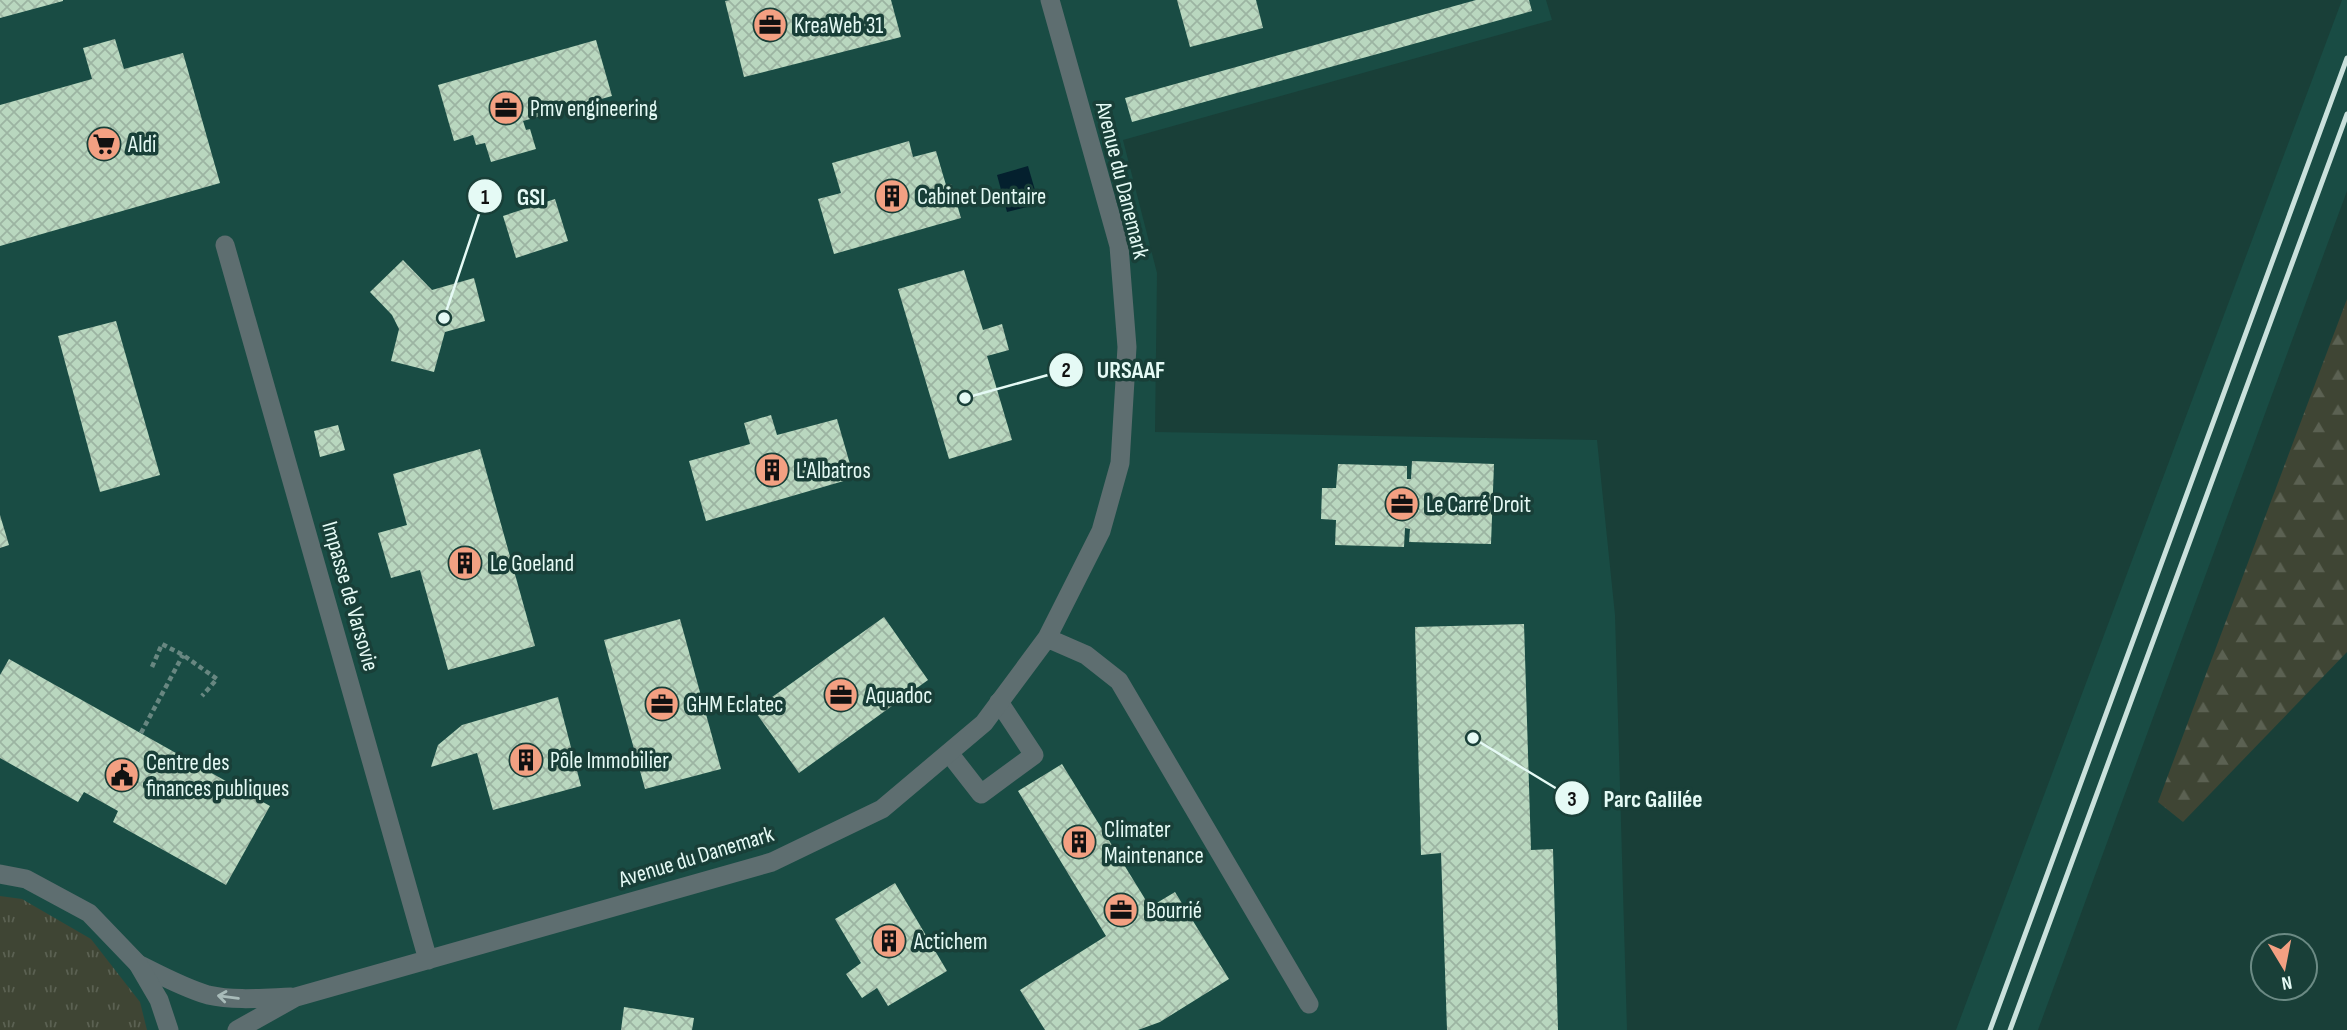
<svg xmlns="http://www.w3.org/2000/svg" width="2347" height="1030" font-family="'Sofia Sans Condensed',sans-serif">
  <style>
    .built { fill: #194c44 }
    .grass { fill: url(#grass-tufts) }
    .forest { fill: url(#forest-firs) }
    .water { fill: #04202e }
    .building { fill: url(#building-cross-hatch) }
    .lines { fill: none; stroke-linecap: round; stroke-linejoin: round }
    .path { stroke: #688781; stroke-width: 4.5; stroke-dasharray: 5 3.5; stroke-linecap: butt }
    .service { stroke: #5e6e70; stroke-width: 19 }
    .minor { stroke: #5e6e70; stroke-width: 19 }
    .tertiary { stroke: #5e6e70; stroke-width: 19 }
    .rail { stroke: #cae1dc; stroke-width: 5 }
    .oneway { stroke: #a8bbb9 }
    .labels { text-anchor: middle; stroke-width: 7; stroke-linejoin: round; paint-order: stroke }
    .poi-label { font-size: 23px; fill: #e5faf5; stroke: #193f38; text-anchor: start }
    .street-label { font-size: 23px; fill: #e5faf5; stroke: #193f38 }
    .leader { fill: none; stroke: #e5faf5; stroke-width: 2.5 }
    .callout-dot { fill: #e5faf5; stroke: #193f38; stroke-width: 2.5 }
    .mark-label { font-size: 21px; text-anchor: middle; font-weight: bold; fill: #111 }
    .callout-label { font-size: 24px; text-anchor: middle; font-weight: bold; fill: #e5faf5; stroke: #193f38; stroke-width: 7; stroke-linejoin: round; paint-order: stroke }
  </style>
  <defs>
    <pattern id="grass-tufts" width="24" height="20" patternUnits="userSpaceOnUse" patternTransform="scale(1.75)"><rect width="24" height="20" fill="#3f4534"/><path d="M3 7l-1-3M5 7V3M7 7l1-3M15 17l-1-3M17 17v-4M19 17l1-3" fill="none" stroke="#5b6152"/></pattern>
    <pattern id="forest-firs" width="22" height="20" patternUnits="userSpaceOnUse" patternTransform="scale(1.75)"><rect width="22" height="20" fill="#3f4534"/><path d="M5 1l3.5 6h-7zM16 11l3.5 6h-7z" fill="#5b6152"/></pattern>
    <pattern id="building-cross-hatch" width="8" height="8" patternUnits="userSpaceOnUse" patternTransform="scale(1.75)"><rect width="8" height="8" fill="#b9d7bf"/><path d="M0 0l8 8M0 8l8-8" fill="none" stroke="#9cb4a2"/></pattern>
  </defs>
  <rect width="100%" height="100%" fill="#193f38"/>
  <!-- built -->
  <path class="built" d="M0 0H1546L1552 20 1123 140 1157 273 1155 432 1597 440 1615 615 1627 1030H0Z
    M2342 0H2347V191L2038 1030H1956Z"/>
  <!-- grass -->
  <path class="grass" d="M0 896 22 899 91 939 140 1002 147 1030H0Z"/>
  <!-- forest -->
  <path class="forest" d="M2347 299V652L2183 822 2158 802Z"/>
  <!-- water -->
  <path class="water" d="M1028 166 1039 204 1007 212 997 175Z"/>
  <!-- building -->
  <path class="building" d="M0 0H63V1L0 18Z
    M730 0H891L901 37 744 77 725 1Z
    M1177 0H1256L1263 28 1190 47Z
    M1476 0H1529L1532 11 1132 122 1125 98Z
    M115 39 124 69 183 53 220 183 0 246V105L92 79 83 48Z
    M596 40 612 96 523 121 526 130 530 129 536 149 491 162 485 143 476 145 473 135 454 141 438 85Z
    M909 141 913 157 936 151 946 185 951 184 961 218 834 254 818 199 841 193 832 163Z
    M555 199 568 241 516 258 503 216Z
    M403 260 432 290 474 278 485 321 445 332 434 372 391 361 399 329 392 315 370 292Z
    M964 270 983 330 1002 324 1009 350 987 356 1012 440 949 459 898 289Z
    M116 321 160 475 100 492 58 336Z
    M771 415 777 435 837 419 854 478 706 521 689 461 750 444 744 423Z
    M338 425 345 450 320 457 314 431Z
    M480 449 535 646 448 670 420 570 391 578 378 533 407 525 393 474Z
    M1412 461 1494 464 1491 544 1409 542 1410 529 1405 528 1404 547 1335 545 1336 520 1321 519 1322 488H1336L1338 464 1407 466V479H1411Z
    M0 515 9 545 0 548Z
    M884 617 928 680 799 773 754 710Z
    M680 619 721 769 645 789 604 640Z
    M1524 624 1531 850 1553 849 1558 1030H1447L1441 853 1421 855 1415 627Z
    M9 659 270 806 226 885 113 822 118 811 84 792 78 802 0 758V675Z
    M558 697 581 786 493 810 477 753 431 767 438 745 462 725Z
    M1062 764 1150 907 1175 892 1229 979 1160 1022 1138 1030H1045L1020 990 1106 936 1018 791Z
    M895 883 947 971 888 1006 877 988 862 998 846 974 861 963 835 919Z
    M624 1007 694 1018 692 1030H621Z"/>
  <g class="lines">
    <!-- path -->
    <path class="path" d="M152 667 162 644 183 655 217 679 202 696
      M141 733 183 655"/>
    <!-- service -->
    <path class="service" d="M949 753 981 794 1034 755 999 702"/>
    <!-- minor -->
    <path class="minor" d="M225 245 428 960
      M1047 638 1086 655 1119 681 1309 1004
      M138 964C160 975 184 988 208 995 235 1001 264 998 291 997
      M237 1030 296 997 772 862 882 809 984 723 1047 638 1101 531 1120 463 1127 347 1119 246 1050 0"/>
    <!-- tertiary -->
    <path class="tertiary" d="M0 874 26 879 89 913 138 964 159 1000 169 1030"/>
    <!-- rail -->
    <path class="rail" d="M1990 1030 2347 58
      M2010 1030 2347 114"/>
  </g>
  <!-- one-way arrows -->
  <defs><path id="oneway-shaft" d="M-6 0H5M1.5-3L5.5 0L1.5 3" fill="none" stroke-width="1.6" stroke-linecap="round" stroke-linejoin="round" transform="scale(1.75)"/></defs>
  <use class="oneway" href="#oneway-shaft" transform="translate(228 997) rotate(-173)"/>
  <!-- icons -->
  <defs>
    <g id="office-disc" transform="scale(1.75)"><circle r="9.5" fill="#f3a082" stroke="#193f38"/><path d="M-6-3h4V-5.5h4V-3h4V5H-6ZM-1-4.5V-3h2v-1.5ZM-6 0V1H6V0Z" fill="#111"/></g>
    <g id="supermarket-disc" transform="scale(1.75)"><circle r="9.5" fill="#f3a082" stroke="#193f38"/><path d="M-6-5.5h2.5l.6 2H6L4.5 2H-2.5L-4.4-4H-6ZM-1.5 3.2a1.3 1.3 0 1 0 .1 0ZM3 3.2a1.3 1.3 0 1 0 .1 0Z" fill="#111"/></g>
    <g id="building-disc" transform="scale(1.75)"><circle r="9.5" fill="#f3a082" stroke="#193f38"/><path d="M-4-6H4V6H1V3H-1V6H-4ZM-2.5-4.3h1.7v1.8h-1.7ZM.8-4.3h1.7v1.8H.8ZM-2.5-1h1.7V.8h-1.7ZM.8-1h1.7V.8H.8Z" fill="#111"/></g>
    <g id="civic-disc" transform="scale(1.75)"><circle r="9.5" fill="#f3a082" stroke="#193f38"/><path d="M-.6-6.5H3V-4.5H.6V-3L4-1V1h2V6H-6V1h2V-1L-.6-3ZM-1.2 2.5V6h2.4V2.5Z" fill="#111"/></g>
  </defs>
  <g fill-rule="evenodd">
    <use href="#office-disc" x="770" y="25"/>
    <use href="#office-disc" x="506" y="108"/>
    <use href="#supermarket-disc" x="104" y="144"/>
    <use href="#building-disc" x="892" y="196"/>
    <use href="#building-disc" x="772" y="470"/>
    <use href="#office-disc" x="1402" y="504"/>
    <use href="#building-disc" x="465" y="563"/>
    <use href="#office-disc" x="841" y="695"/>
    <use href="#office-disc" x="662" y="704"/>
    <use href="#building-disc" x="526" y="760"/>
    <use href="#civic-disc" x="122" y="775"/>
    <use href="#building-disc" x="1079" y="842"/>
    <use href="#office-disc" x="1121" y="910"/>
    <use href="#building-disc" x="889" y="941"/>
  </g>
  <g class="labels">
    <!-- poi labels -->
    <g class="poi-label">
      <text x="794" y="33">KreaWeb 31</text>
      <text x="530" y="116">Pmv engineering</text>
      <text x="128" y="152">Aldi</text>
      <text x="917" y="204">Cabinet Dentaire</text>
      <text x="796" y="478">L'Albatros</text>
      <text x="1426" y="512">Le Carré Droit</text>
      <text x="490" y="571">Le Goeland</text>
      <text x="866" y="703">Aquadoc</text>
      <text x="686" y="712">GHM Eclatec</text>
      <text x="550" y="768">Pôle Immobilier</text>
      <text x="146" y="770">Centre des<tspan x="146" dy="26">finances publiques</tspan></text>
      <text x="1104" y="837">Climater<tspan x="1104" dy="26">Maintenance</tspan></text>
      <text x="1146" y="918">Bourrié</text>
      <text x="914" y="949">Actichem</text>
    </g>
    <!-- street labels -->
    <g class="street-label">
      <text transform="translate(1123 180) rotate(76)" y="8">Avenue du Danemark</text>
      <text transform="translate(351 596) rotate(74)" y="8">Impasse de Varsovie</text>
      <text transform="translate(696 856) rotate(-17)" y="8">Avenue du Danemark</text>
    </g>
  </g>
  <!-- callouts -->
  <path class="leader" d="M444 318L485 196M965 398L1066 370M1473 738L1572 798"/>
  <g class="callout-dot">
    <circle cx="444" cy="318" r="7"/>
    <circle cx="965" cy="398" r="7"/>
    <circle cx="1473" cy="738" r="7"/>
    <circle cx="485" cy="196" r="18"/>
    <circle cx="1066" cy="370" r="18"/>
    <circle cx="1572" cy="798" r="18"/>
  </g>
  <g class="mark-label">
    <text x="485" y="204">1</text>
    <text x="1066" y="377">2</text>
    <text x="1572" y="806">3</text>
  </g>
  <g class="callout-label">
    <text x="531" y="205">GSI</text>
    <text x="1131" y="378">URSAAF</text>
    <text x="1653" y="807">Parc Galilée</text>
  </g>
  <!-- north arrow -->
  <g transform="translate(2284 967) rotate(170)"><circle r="33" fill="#193f38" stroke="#6b8a84" stroke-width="2"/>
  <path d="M0-5L12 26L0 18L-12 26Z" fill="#f3a082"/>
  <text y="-10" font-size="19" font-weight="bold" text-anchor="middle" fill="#e5faf5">N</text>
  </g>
</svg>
